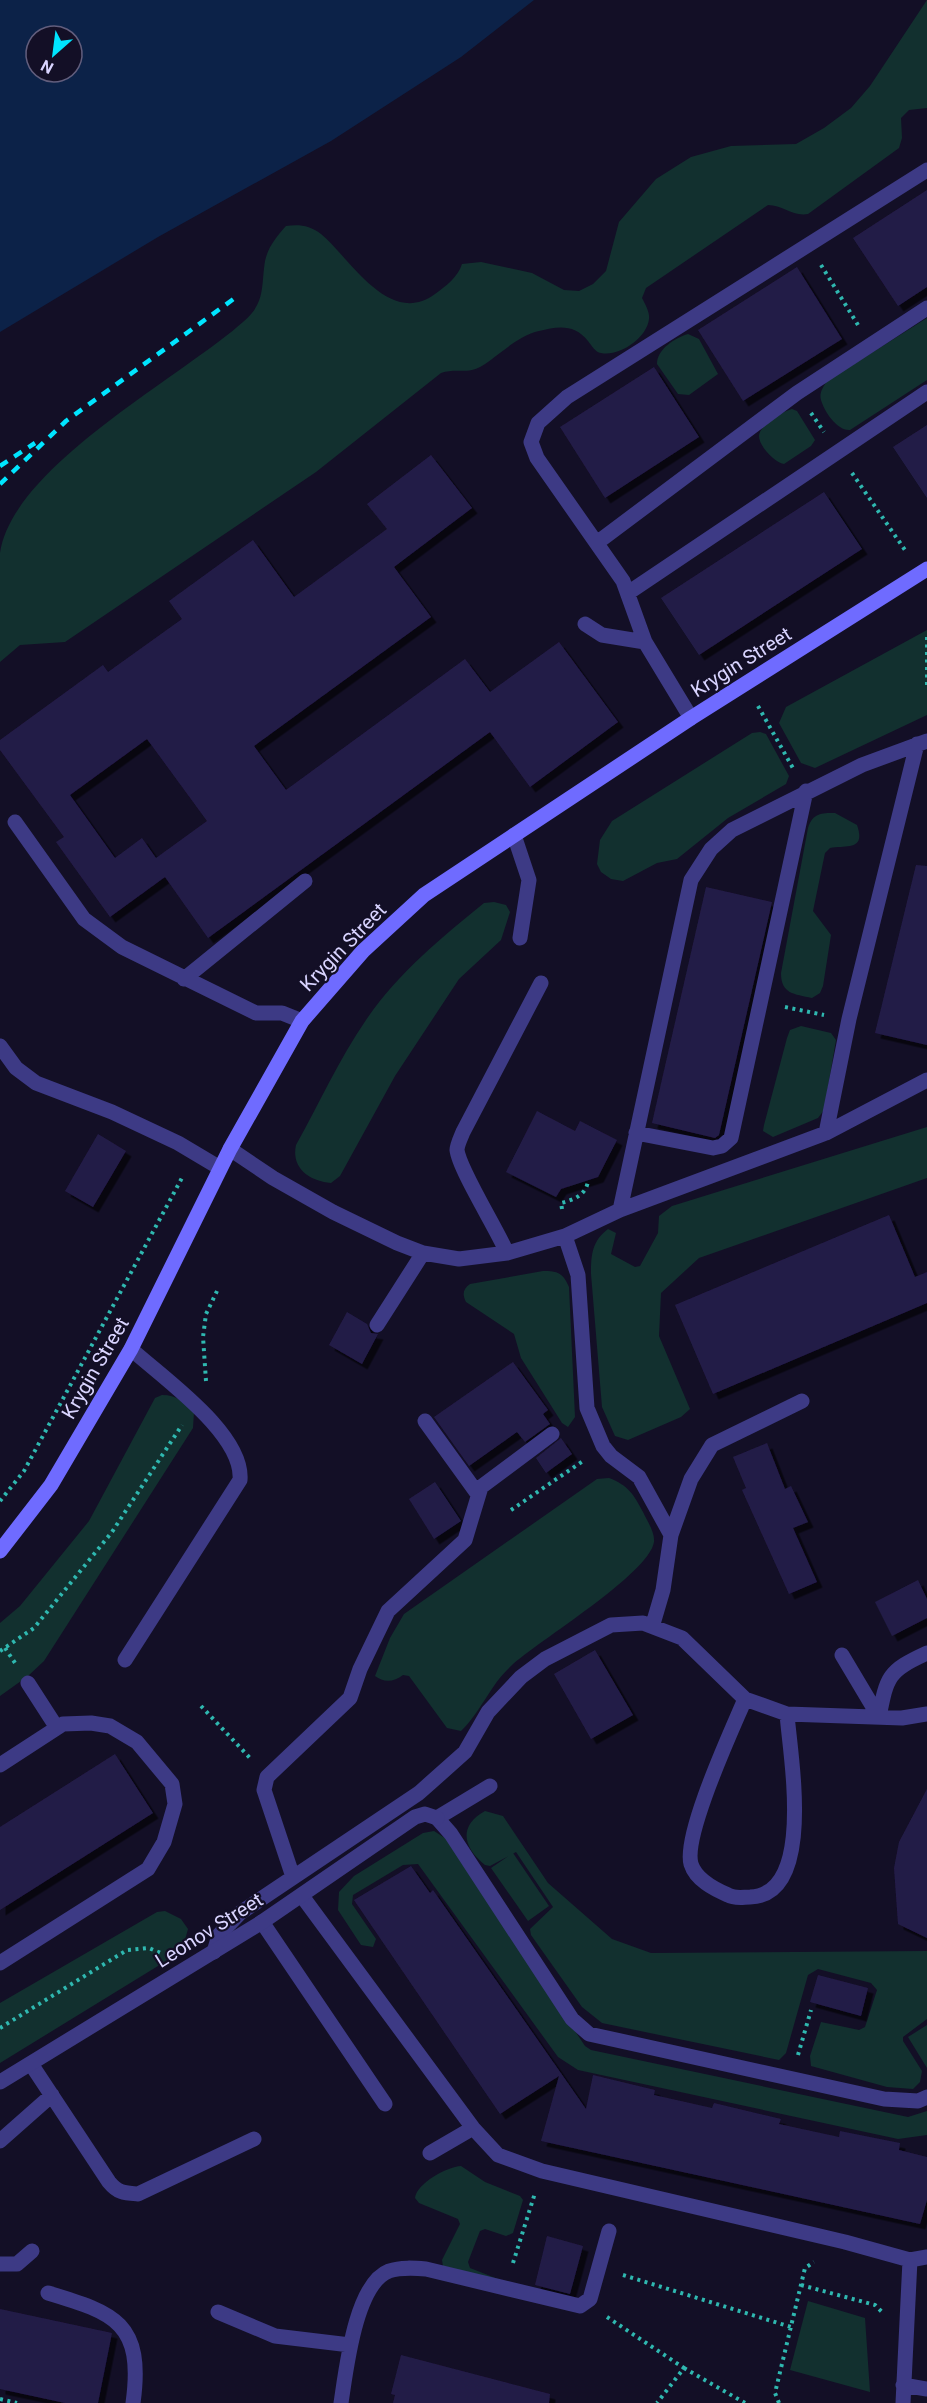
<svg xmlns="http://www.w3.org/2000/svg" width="927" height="2403" font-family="Roboto,sans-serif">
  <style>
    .green { fill: #12302f }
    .water { fill: #0c2248; fill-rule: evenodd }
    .building { fill: #241b47; fill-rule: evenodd; filter: url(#shadow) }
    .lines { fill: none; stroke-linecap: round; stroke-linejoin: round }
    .path { stroke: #2fb8b0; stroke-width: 4; stroke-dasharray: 3 4.5; stroke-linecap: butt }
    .service { stroke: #3d3a85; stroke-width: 15 }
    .minor { stroke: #3d3a85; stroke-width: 15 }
    .secondary { stroke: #6f6bff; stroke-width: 15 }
    .rail { stroke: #00e5ff; stroke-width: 4.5; stroke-dasharray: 9 8; stroke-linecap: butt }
    .labels { text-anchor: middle; stroke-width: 4.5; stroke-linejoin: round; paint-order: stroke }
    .street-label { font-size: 20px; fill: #d9d4ff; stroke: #130f26 }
  </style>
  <defs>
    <filter id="shadow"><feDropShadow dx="5.5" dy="5.5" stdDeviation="0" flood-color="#0009"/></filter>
  </defs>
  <rect width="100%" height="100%" fill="#130f26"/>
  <!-- green -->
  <path class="green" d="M927 0V108L909 110 901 118 902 138 899 148 808 214C793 217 783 205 768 205L646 288 642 298C645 304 650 312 649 319 647 338 619 357 601 353 595 352 592 346 588 341 575 324 558 326 539 331 512 337 490 366 472 370 461 372 452 369 441 373L316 472 65 642 20 645 0 662C0 627 0 586 0 553 12 467 181 377 243 322 266 303 261 286 265 261 268 247 277 236 286 226 298 224 310 225 321 234 350 258 389 328 435 294 446 286 458 277 462 264L481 262 532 273 564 290 579 291 593 284 606 271 619 222 656 179 691 157 731 146 796 144 824 128 851 108 870 86Z
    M927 318V380L850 430C837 431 824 411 821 400 819 393 823 387 827 381Z
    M688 334 699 339 718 374 689 395 678 394 657 364C657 349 675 338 688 334Z
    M792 409 797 411 815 440 811 446 784 464C774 462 759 446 759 436 759 425 783 411 792 409Z
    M927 630V715L815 768 801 763 779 723 786 707Z
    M760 732 766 734 789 776 786 784 728 818 677 859 657 863 623 881 611 879 601 872 597 864 600 840 612 821 752 733Z
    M835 813 857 825C866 851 847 845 830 848L825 853 813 911 831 935 823 986 820 993 812 998C794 994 781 994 781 973L808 828C813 813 821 813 835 813Z
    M494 902 506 905 510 912 501 940 459 979 395 1076 340 1176 331 1183C309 1181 291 1168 296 1145 319 1104 339 1059 366 1020 398 973 441 938 484 903Z
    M801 1026 831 1033 836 1040 824 1110 818 1118 773 1137 763 1131 764 1125 787 1038 790 1030Z
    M927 1127V1178L699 1258 661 1293 659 1336 690 1409 681 1417 628 1440 615 1436 602 1407 591 1274C591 1255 592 1241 608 1229L616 1233 611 1254 635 1267 640 1266 658 1233 659 1216 672 1206Z
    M543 1271C558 1271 563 1273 569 1287L575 1417 568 1427 562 1423 521 1358 514 1334 466 1302C462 1294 463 1289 470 1284Z
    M162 1395C177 1395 184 1402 194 1412L193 1428 44 1661 28 1676 0 1696V1623L20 1606 89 1521 155 1398Z
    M609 1478C628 1485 634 1495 643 1512 647 1521 655 1532 654 1542 649 1574 538 1641 511 1666 490 1685 481 1712 461 1731L447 1728 409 1676 403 1675C394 1682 384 1683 375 1676L390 1638 404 1614 597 1479Z
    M485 1811 503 1816 548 1883 612 1939 651 1953 927 1951V2019L903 2037V2041L922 2071 920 2082 913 2089 887 2087 811 2066 810 2056 821 2022 859 2030 865 2027 877 1990 871 1983 818 1969 808 1975 786 2053 779 2060 602 2023 582 2007 531 1935 530 1929 553 1907 516 1852 490 1866 485 1865C463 1847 458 1826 485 1811Z
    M434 1831 448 1840 585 2046 591 2050 908 2117 927 2111V2135L898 2139 578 2070 558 2057 418 1864 403 1865 353 1895 352 1904 376 1939 373 1947 361 1945 338 1910 339 1892 354 1876 423 1833Z
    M513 1853 549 1906 528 1921 491 1868Z
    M165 1911 181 1919 188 1929 183 1947 171 1958 0 2063V2003L157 1912Z
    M927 2025V2068L908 2037Z
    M461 2166 485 2182 520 2196 523 2200 513 2233 506 2236 485 2229 480 2231 468 2262 470 2268 503 2281 443 2266 442 2260 460 2224 458 2219 419 2203 415 2198C417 2183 447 2167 461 2166Z
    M808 2301 865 2318 870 2392 790 2370Z"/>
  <!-- water -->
  <path class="water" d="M0 0H534L461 57 331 141 158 237 0 332ZM36 36H72V72H36Z"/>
  <!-- building -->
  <path class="building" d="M927 190V287L898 306 853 238Z
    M797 267 842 339 743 401 698 330Z
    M654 367 699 437 605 498 560 427Z
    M927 425V498L893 447Z
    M431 455 472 508 394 567 431 617 254 746 286 790 465 659 490 692 559 642 618 722 530 787 490 732 208 938 165 877 110 917 56 842 64 837 0 750V740L103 665 108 672 182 619 169 601 253 540 294 597 387 529 367 504ZM147 739 207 821 156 858 142 838 115 858 70 795Z
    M824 492 862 549 699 655 661 598Z
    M916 865 927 866V1045L875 1033Z
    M706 887 772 902 719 1135 715 1138 652 1123Z
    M537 1111 575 1131 580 1121 617 1140 598 1177 561 1189 556 1197 506 1172Z
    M98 1134 126 1151 93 1207 65 1191Z
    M889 1215 915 1277 927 1272V1303L713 1394 675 1305Z
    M347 1312 367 1324 371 1333 378 1334 362 1364 329 1345Z
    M513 1362 548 1410 543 1414 550 1424 525 1442 517 1432 469 1466 434 1417Z
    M561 1438 572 1454 546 1473 536 1458Z
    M767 1443 785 1489 791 1486 808 1522 793 1528 817 1582 789 1594 742 1490 746 1488 733 1457Z
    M435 1482 461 1521 434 1539 409 1499Z
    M918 1580 927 1599V1618L892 1636 875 1602Z
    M595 1650 633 1715 591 1739 554 1674Z
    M115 1754 153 1813 0 1910V1827Z
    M927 1789V1938L898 1924 894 1868 899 1842Z
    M411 1866 430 1893 433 1890 586 2109 593 2075 655 2090 654 2095 712 2108 714 2103 781 2119 779 2124 839 2137 840 2131 900 2143 899 2150 927 2157V2200L920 2224 541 2141 559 2076 500 2114 354 1900Z
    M818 1975 868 1988 861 2016 810 2002Z
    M547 2236 583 2246 570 2294 535 2285Z
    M0 2309 112 2333 98 2403H65L0 2389Z
    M401 2355 550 2394 549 2403H393L395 2395 391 2394Z"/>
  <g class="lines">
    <!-- path -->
    <path class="path" d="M821 265 858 325
      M811 413 824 432
      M852 473 907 553
      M927 637V689
      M758 706 794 770
      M785 1007 824 1015
      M562 1209 561 1203C573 1200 587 1195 588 1180
      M206 1381 203 1337 206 1314 217 1291
      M0 1501 24 1471 183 1176
      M511 1510 583 1461
      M5 1648 15 1663
      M0 1651 34 1628 112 1532 182 1425
      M201 1706 250 1758
      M0 2028 127 1950 149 1948 163 1954
      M798 2055 811 2010
      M513 2263 535 2193
      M623 2275 791 2327
      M801 2285 875 2305 882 2312
      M607 2317 684 2368 657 2403
      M684 2368 745 2403
      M0 2399 17 2403
      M779 2403 775 2393 805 2268 814 2262"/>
    <!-- service -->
    <path class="service" d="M598 542 797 393 927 308
      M628 593 927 392
      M585 624 602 635 645 642
      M691 718 645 642 623 581 537 458 531 442 538 423 567 397 927 170
      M15 822 84 919 122 947 256 1013H282L302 1021
      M514 835 529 880 520 938
      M184 979 305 881
      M0 1046 16 1068 36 1083 112 1112 178 1143 220 1168
      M636 1133 713 1148 722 1146 731 1138 806 791
      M826 1133 849 1019 917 744
      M230 1149 273 1178 333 1212 397 1243 423 1253 459 1259 507 1253 565 1236 620 1210 826 1133 927 1080
      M620 1210 691 880 711 849 732 830 862 765 927 741
      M565 1236 578 1275 587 1408 603 1446 611 1456 639 1477 671 1535 663 1590 653 1624
      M507 1253C497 1229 459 1169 457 1150 457 1145 461 1137 463 1132L541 983
      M377 1325 423 1253
      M425 1421 477 1493
      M671 1535 691 1479 712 1445 802 1401
      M842 1655 879 1717
      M125 1660 240 1480C244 1434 163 1378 131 1349
      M28 1683 57 1728
      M745 1699C732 1730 683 1835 691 1864 696 1880 714 1889 728 1895 735 1899 743 1897 750 1897 816 1895 790 1756 787 1714
      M879 1717C887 1676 888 1671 927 1653
      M0 1765 63 1724 91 1723 110 1726 137 1742 172 1784 175 1804 164 1842 148 1869 0 1963
      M490 1786 437 1818 451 1834 572 2019 589 2034 884 2099 918 2101 927 2097
      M293 1877 264 1790 267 1777 350 1698 360 1669 388 1611 465 1540 481 1487 552 1434
      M302 1896 473 2128 498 2155 542 2171 845 2242 910 2260
      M262 1922 385 2104
      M214 1952 219 1935 240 1913 419 1793 465 1752 488 1712 521 1677 545 1659 611 1625 643 1623 682 1638 745 1699 787 1714 902 1718 927 1714
      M31 2064 109 2182C118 2193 124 2193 138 2194L254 2139
      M0 2141 52 2095
      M430 2153 473 2128
      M0 2264H17L32 2251
      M48 2293C115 2313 144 2323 133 2403
      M218 2312 275 2336 350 2345
      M903 2385 927 2389
      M341 2403C346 2371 355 2284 389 2271 401 2267 414 2268 426 2269L580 2306 590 2299 609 2231
      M903 2403 910 2260 927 2257"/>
    <!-- minor -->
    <path class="minor" d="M0 2082 262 1922 415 1817 425 1814 437 1818"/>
    <!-- secondary -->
    <path class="secondary" d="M0 1551 51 1485 131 1349 230 1149 302 1021 363 951 424 895 691 718 927 569"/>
    <!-- rail -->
    <path class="rail" d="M0 466 35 443
      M0 484 66 421 239 295"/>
  </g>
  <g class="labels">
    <!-- street labels -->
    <g class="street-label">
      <text transform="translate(741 662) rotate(-32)" y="7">Krygin Street</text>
      <text transform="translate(343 947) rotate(-46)" y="7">Krygin Street</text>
      <text transform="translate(95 1368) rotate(-60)" y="7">Krygin Street</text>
      <text transform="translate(209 1930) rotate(-32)" y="7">Leonov Street</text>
    </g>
  </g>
  <!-- north arrow -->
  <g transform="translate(54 54) rotate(208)"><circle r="28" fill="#130f26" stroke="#625e7d" stroke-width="1.5"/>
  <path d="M0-4.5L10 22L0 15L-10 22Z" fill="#00e5ff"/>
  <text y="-9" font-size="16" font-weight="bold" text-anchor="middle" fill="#d9d4ff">N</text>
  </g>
</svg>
